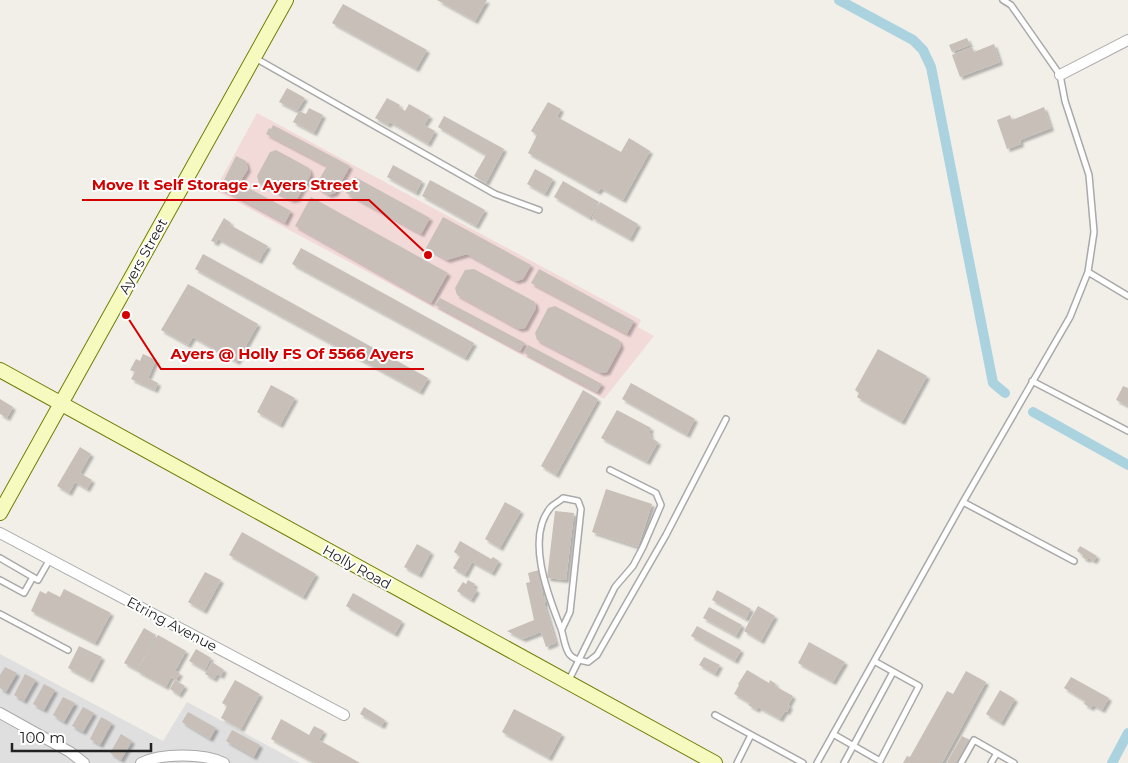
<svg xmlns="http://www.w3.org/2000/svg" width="1128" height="763" font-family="Montserrat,sans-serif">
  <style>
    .residential { fill: #e0dfdf }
    .commercial { fill: #f2dad9 }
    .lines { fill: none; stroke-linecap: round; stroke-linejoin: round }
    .canal { stroke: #aad3df; stroke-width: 10 }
    .building { fill: #c7bfb8; filter: url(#shadow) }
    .lane-casing { stroke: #a9a9a9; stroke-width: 8 }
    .street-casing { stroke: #a9a9a9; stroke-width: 12 }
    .secondary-casing { stroke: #707d05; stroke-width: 16 }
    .lane { stroke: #fff; stroke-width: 5 }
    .street { stroke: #fff; stroke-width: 10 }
    .secondary { stroke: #f7fabf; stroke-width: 14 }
    .labels { text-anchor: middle; stroke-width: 4; stroke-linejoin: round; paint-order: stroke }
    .street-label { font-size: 14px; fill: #222; stroke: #fff }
    .leader { fill: none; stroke: #d40000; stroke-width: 2 }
    .callout-dot { fill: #d40000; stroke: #fff; stroke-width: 2 }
    .callout-label { font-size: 15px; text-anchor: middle; font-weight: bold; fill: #d40000; stroke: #fff; stroke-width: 4; stroke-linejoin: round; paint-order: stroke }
  </style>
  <defs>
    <filter id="shadow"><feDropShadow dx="3" dy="3" stdDeviation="1" flood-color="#0004"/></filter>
  </defs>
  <rect width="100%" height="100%" fill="#f2efe9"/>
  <!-- residential -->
  <path class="residential" d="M0 654 163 741 187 702 300 763H0Z"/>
  <!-- commercial -->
  <path class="commercial" d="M257 113 641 320 638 327 654 336 604 399 215 190Z"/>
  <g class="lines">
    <!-- canal -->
    <path class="canal" d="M839 0 913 40 923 50 931 67 993 383 1005 393
      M1033 412 1128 465
      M1112 763 1128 733"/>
  </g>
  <!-- building -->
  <path class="building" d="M437 0H487L475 21Z
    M343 4 427 50 416 69 332 23Z
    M967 38 970 45 952 52 949 45Z
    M994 44 1000 62 960 77 952 55 972 47 974 52Z
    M287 88 305 98 297 111 279 102Z
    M387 98 400 105 399 107 405 111 409 104 430 116 424 125 435 131 428 144 390 122 388 125 375 118Z
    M548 102 561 109 557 117 621 152 629 138 650 151 623 200 601 188 598 192 528 153 537 135 531 131Z
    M1044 107 1051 128 1020 140 1021 144 1007 149 997 120 1010 115 1012 120Z
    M309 108 323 115 314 133 293 122 299 111 306 114Z
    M444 116 504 149 486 183 474 176 486 155 438 127Z
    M273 125 350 166 335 193 329 195 319 189 317 183 327 166 266 134 269 128 271 129Z
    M276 150 309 168 311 174 297 199 291 200 259 183 257 176 270 152Z
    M236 156 246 161 248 169 239 183 291 211 285 223 220 188Z
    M393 165 422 181 416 193 387 177Z
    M535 169 553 179 545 194 527 184Z
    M355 177 430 218 421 234 346 193Z
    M430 180 485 210 476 226 422 196Z
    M563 181 599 202 590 218 554 197Z
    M311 197 448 273 431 303 295 226Z
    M600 202 638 224 630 239 592 218Z
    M443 217 531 265 523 279 516 281 467 254 447 260 426 248Z
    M224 218 231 223 230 225 268 246 259 261 218 239 216 243 211 241Z
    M301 248 474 343 465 358 292 264Z
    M203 254 428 378 420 392 195 269Z
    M474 269 535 302 536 308 525 328 519 329 457 295 455 288 465 270Z
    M539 269 634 321 627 334 531 283Z
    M188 284 258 324 237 362 193 337 188 345 161 330Z
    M440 298 525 343 520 351 435 305Z
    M555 306 619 340 621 346 607 372 601 373 537 340 535 333 548 308Z
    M528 345 602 384 597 392 524 353Z
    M878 349 927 376 902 422 857 397 859 393 855 390Z
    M143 354 156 360 148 378 158 383 155 390 131 379 135 372 130 370 136 359 140 361Z
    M631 383 695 419 687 435 622 399Z
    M271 385 295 398 280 425 257 412Z
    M1123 386 1128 388V406L1116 400Z
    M583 390 598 399 556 475 541 466Z
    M0 399 13 407 7 418 0 414Z
    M617 410 651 428 649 433 651 434 650 437 658 442 647 462 601 438Z
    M80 447 91 454 80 473 92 480 87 489 75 482 69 493 57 486Z
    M606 489 652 504 638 547 592 532Z
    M505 502 521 511 500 548 485 539Z
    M555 511 574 513 566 580 547 578Z
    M242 532 316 574 303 597 229 555Z
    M460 541 491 559 493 557 499 561 492 573 472 562 465 575 453 568 460 556 454 552Z
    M417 544 431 552 419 575 404 567Z
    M1080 546 1097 556 1094 561 1088 558 1087 560 1082 557 1083 555 1077 551Z
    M539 570 543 596H544L546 603H544L556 643 546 647 541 632 523 639 507 631 534 620 526 583 530 582 528 573Z
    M205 572 221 580 204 611 188 602Z
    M468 580 475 584 473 588 477 590 471 600 457 591 463 582 466 584Z
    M64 589 111 613 95 643 31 611 40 591 46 594 48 591 60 597Z
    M717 590 751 609 746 619 712 600Z
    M353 593 402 621 395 634 346 606Z
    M758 606 775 616 761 641 744 631Z
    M709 607 742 625 736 636 703 618Z
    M697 626 741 650 735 661 691 636Z
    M144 628 156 635 137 670 124 663Z
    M158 635 186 651 175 671 180 673 176 680 171 677 166 687 137 671Z
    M809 642 845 662 833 682 798 663Z
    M79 646 102 657 90 680 68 668Z
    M196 649 211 658 205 670 189 661Z
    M704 657 720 665 715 674 699 665Z
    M212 662 224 670 221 676 217 674 214 679 205 674Z
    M5 667 17 673 6 692 0 688V675Z
    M747 670 769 683 770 680 776 684 775 686 793 696 788 705 790 706 787 712 785 711 780 719 758 707 757 710 748 705 750 703 734 694 739 685 738 684Z
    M966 671 986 682 942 763H903L907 756 910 757 947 691 953 694Z
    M25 674 36 680 24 701 14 695Z
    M1071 677 1109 698 1102 710 1093 705 1091 708 1084 704 1085 701 1064 688Z
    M175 680 185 686 179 695 170 689Z
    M235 680 260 694 241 729 221 718 227 706 222 703Z
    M44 684 55 690 44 710 33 704Z
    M1000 690 1015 699 1001 723 986 714Z
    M63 697 75 703 64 722 53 715Z
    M83 707 94 713 83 732 72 726Z
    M364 707 385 720 382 726 360 714Z
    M514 709 562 734 549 758 502 732Z
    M188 712 216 728 210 739 182 722Z
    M101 717 112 723 100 745 90 739Z
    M281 719 309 735 314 726 324 731 319 740 360 763H315L271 739Z
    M232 730 260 745 254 757 226 741Z
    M121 734 132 741 121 760 110 753Z
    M962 736 972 741 960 763H948L947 762Z"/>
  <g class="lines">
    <!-- lane casing -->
    <g class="lane-casing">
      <path id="lane" d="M255 58 495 194 539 210
        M1088 272 1128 296
        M1032 381 1128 431
        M963 502 1074 561
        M0 558 38 580 50 559
        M0 580 24 593 33 577
        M0 614 68 650
        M562 629 570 612 581 509 578 501 563 498C560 501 554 504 551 507 525 537 548 595 560 626 564 635 564 648 570 655 574 660 583 661 588 662L597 655 666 535 726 419
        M568 682 615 587 633 566 643 547 661 505 656 493 610 470
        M715 715 803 763
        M833 734 880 761 919 686 874 661
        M737 763 751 735
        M817 763 963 502 1070 317 1088 272 1094 232 1089 175 1065 101 1060 75 1011 5 1003 0
        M844 763 893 672
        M961 763 974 740 1014 763
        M991 763 997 753"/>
    </g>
    <!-- street casing -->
    <g class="street-casing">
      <path id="street" d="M1060 75 1128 40
        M0 533 344 715
        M0 713 70 752 84 763
        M141 763C161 753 204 753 224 763"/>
    </g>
    <!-- secondary casing -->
    <g class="secondary-casing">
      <path id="secondary" d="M0 370 715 763
        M0 513 286 0"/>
    </g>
    <!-- lane -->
    <use href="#lane" class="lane"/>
    <!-- street -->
    <use href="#street" class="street"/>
    <!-- secondary -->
    <use href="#secondary" class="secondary"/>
  </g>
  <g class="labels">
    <!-- street labels -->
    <g class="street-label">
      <text transform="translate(143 256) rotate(-61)" y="5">Ayers Street</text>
      <text transform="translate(357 567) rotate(29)" y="5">Holly Road</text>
      <text transform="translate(172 624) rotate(28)" y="5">Etring Avenue</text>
    </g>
  </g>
  <!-- callouts -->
  <path class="leader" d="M428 255L369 200H82M126 315L161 369H424"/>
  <g class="callout-dot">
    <circle cx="428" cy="255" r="5"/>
    <circle cx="126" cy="315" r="5"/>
  </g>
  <g class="callout-label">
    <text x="225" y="190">Move It Self Storage - Ayers Street</text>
    <text x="292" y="359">Ayers @ Holly FS Of 5566 Ayers</text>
  </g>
  <!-- scale -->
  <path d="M12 743v8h139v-8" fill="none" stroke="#222222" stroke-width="2.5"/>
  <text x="20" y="743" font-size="15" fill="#222222" stroke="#ffffff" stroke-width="4" paint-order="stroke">100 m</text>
</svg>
